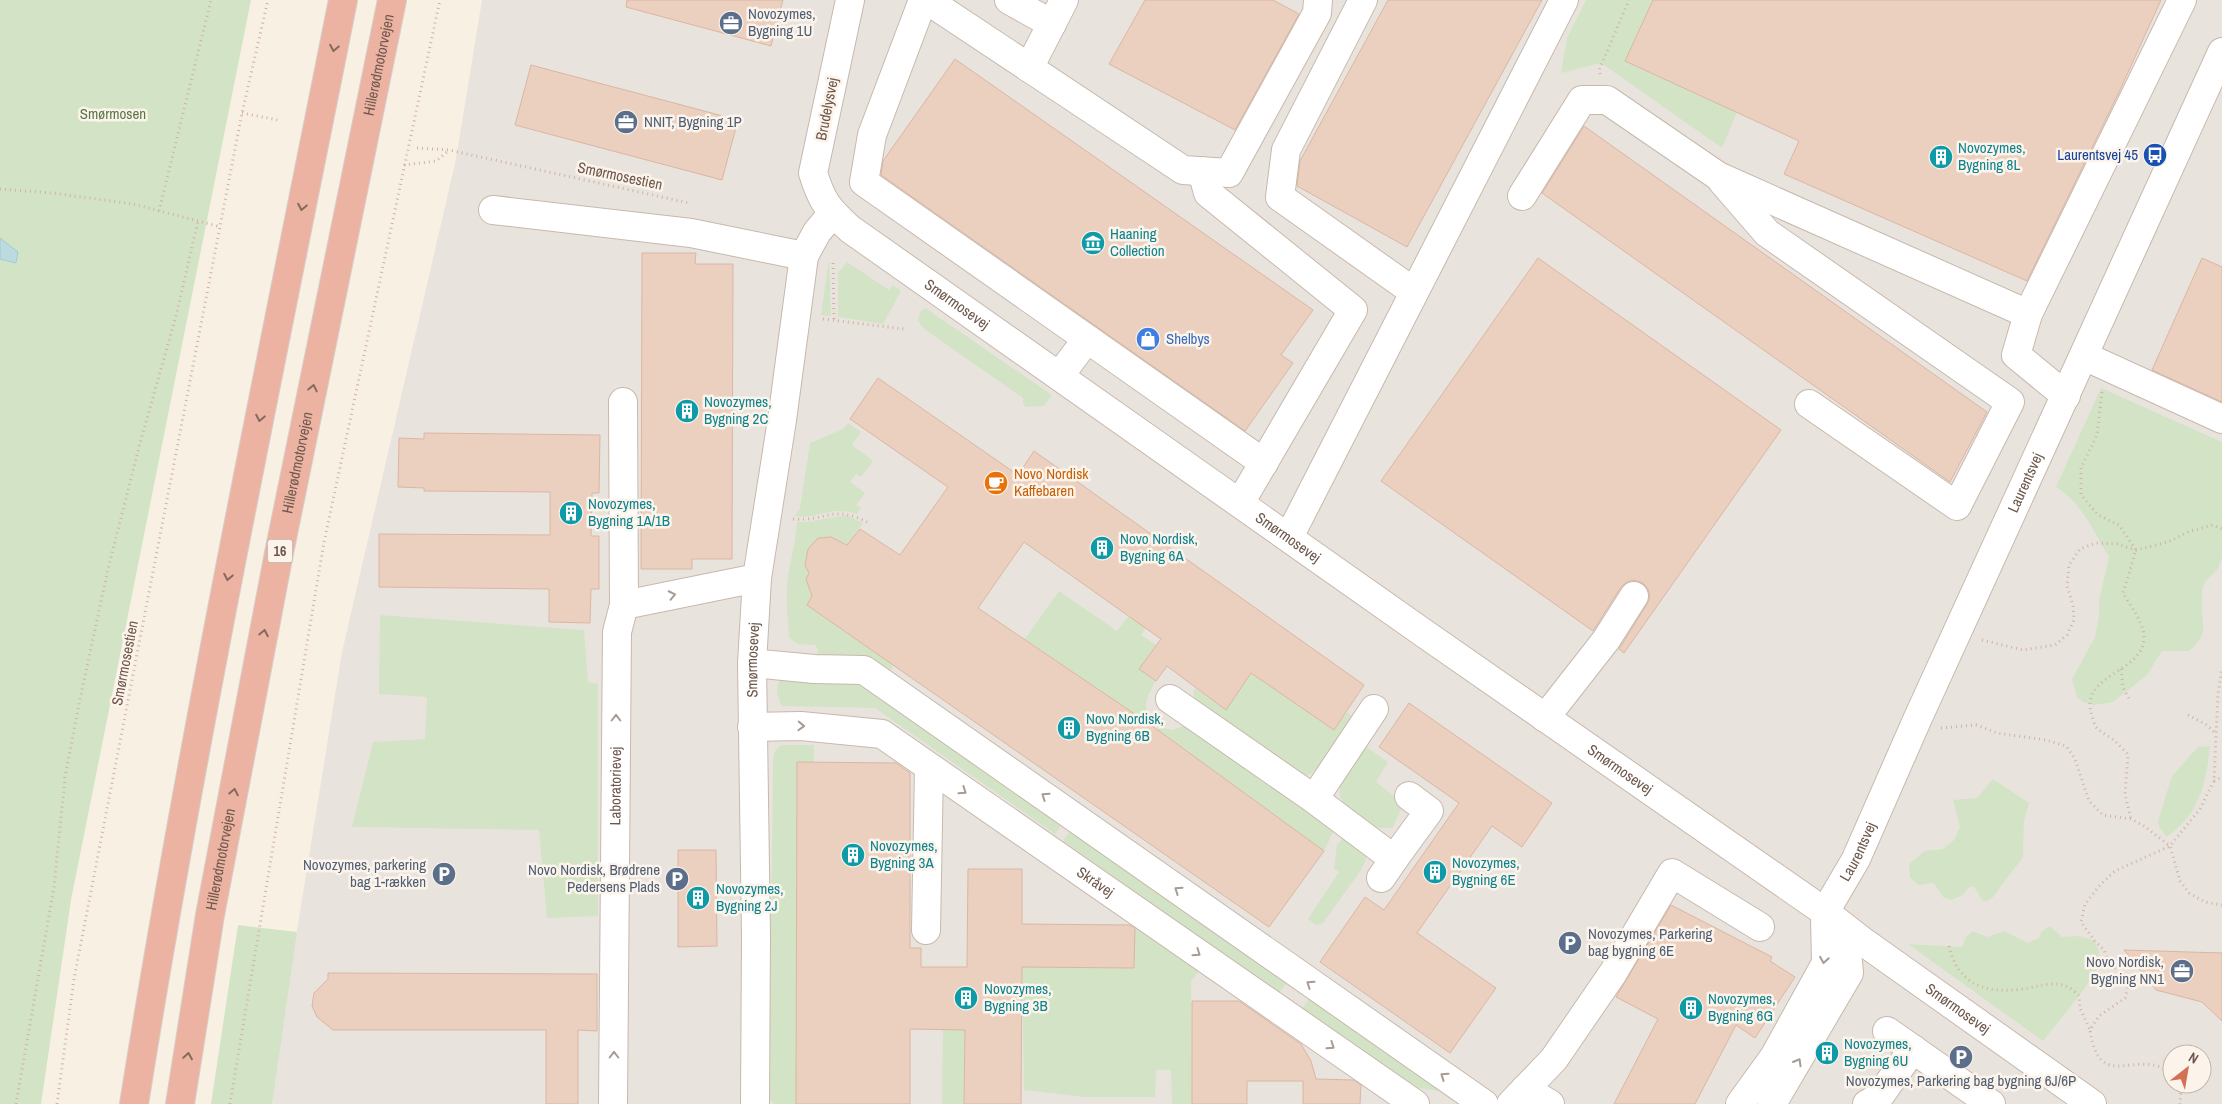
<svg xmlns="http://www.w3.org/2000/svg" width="2222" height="1104" font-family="'Archivo Narrow',sans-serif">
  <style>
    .industrial { fill: #e9e3de; fill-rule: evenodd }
    .green { fill: #d2e4c5 }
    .water { fill: #bbdbe0; stroke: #a3cad0 }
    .building { fill: #ebcfbf; stroke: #dbb6a2 }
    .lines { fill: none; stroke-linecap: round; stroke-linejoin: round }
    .minor-casing { stroke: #c8b8ac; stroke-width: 30 }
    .highway-casing { stroke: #d6d0cd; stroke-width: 30 }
    .path { stroke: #cfb3a3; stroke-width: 3; stroke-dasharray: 1 4; stroke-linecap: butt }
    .minor { stroke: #fff; stroke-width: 28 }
    .highway { stroke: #ecb3a2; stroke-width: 28 }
    .oneway { stroke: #876a5e }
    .oneway2 { stroke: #a89b94 }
    .labels { text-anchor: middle; stroke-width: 5; stroke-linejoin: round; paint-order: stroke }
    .shield { fill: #fcf4ea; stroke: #99877c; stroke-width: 1 }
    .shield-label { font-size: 14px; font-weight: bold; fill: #6e584d }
    .service-label { font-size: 15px; fill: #4e5e75; stroke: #fcf4ea; text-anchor: start }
    .street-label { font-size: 15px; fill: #6e584d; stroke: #fcf4ea }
    .park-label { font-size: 15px; fill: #59784a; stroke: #fcf4ea }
    .culture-label { font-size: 15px; fill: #0d838f; stroke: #fcf4ea; text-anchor: start }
    .transit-label { font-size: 15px; fill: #164399; stroke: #fcf4ea; text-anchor: end }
    .shop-label { font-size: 15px; fill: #366cbe; stroke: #fcf4ea; text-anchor: start }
    .food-label { font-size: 15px; fill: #c56008; stroke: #fcf4ea; text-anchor: start }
  </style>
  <rect width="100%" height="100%" fill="#f9f0e4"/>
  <!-- industrial -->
  <path class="industrial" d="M482 0H2222V1104H269L342 652 456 159ZM2172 1054H2202V1084H2172Z"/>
  <!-- green -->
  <path class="green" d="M0 0H251L71 900 41 1104H0Z
    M1586 0H1653L1625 61 1737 112 1722 148 1601 63 1561 73 1567 38Z
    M829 259 831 316 821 315Z
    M847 262 889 290 893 285 901 291 883 324 838 317V273Z
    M926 308 937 316 1052 395 1044 406 1026 407 1023 404V398L924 329 918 321 920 312Z
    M2101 388 2222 442V557C2217 577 2210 573 2203 586 2202 589 2202 595 2202 598 2199 623 2213 631 2189 651H2162L2147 675 2113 702 2094 705 2083 702 2077 697 2072 679 2095 637 2099 615V601L2109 557C2094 532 2081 502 2056 487Z
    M848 423 861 432 852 445 873 461 861 477 856 474 850 482 865 493 856 505 861 508 857 514C829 505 818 520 795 516L800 508 810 443 843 429Z
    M847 515 863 523 848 544 831 537 818 538 809 549 805 565 809 573 806 579 809 587 815 591 807 605 894 665 886 676 816 657 818 650 815 645 798 644 789 638C788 617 785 596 788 576 791 558 796 540 797 522H807Z
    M1059 591 1117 631 1129 616 1146 628 1141 635 1156 645 1139 669 1156 681C1148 694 1143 703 1149 717L1145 721 1025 639Z
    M380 615 584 630 588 682 598 684V916L547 918 539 830 352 827 373 742 425 739 427 697 379 694Z
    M1231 659 1334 730 1347 712 1352 716C1341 733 1323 768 1305 777L1197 707 1193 691 1195 688 1225 709Z
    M789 669 864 674 1067 817 1055 834 875 708 782 706C773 688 777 683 789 669Z
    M1186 725 1335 828 1324 851 1158 730 1160 727 1172 730Z
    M1362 744 1388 762 1376 782 1395 797 1402 807 1393 827C1374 833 1347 815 1340 796 1339 792 1340 781 1341 777 1345 766 1356 753 1362 744Z
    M785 745H814V762L797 763 796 1104H774L769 1098 773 763 774 754 779 746Z
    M2210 746C2206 784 2200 814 2166 837L2159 826 2158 821 2172 776 2198 747Z
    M1993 779 2029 803 2024 821 2023 857 1993 897 1987 901 1982 900 1974 887H1969L1963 895 1951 900 1943 897 1934 883 1918 885 1910 877 1909 864 1925 851 1943 849 1954 840 1960 827 1953 800 1977 798Z
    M1075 823 1292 976 1279 993 1063 841Z
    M1344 837 1365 851 1366 860 1361 870 1323 923 1317 925 1308 919 1339 872 1334 869 1337 845Z
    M238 925 297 932 272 1104H211Z
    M1135 925 1199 970 1191 982 1192 1104H1172L1171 1070H1156L1155 1097H1084L1024 1090 1022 967 1134 968Z
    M2050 926 2062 937 2080 936 2095 941C2098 949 2101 956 2099 964 2095 979 2055 1025 2043 1041L1908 944 1962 947 1966 937 1973 931 1987 937 2004 931 2028 943 2039 938 2041 932Z
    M1315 990 1470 1104H1457L1439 1091 1411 1087 1302 1009Z
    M943 1029 965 1030 964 1104H942Z"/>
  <!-- water -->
  <path class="water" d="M0 238 18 252 16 263 0 259Z"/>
  <!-- building -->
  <path class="building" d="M627 0H783L771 46 626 7Z
    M1145 0H1273L1299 14 1235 130 1109 64Z
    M1388 0H1542L1407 247 1297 186 1300 161Z
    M1653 0H2161L2120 90 2027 281 1784 174 1799 141 1625 61Z
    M955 59 1313 310 1281 355 1293 363 1245 431 881 175 883 161Z
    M531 65 738 120 722 180 515 125Z
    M1584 126 1987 412 1950 482 1542 193Z
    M642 253H696L695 264H733L732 559H692V569H641Z
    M1538 258 1781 430 1624 653 1619 649 1647 604 1650 597 1648 589 1643 583 1634 580 1627 582 1621 587 1593 631 1381 481Z
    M2202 258 2222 267V402L2152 370Z
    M878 378 1018 475 1034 451 1364 685 1334 730 1251 673 1226 710 1167 666 1156 681 1139 669 1161 639 1024 542 978 608 1151 725 1324 851 1269 927 807 605 812 596 806 579 809 573 805 565 808 549 818 538 831 537 847 545 860 529 900 555 948 487 850 419Z
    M424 433 600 435 599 493H592L591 536H599V589H591L590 623 549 622V589L379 587V534L550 535V492L424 491V488L398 487 399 438 424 439Z
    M1409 703 1552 803 1522 847 1492 826 1417 933 1496 988 1450 1053 1320 962 1365 897 1384 910 1459 803 1379 747Z
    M797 762 896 763 910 773V948H921V967H967L968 869H1022V924L1129 925 1135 928 1134 968 1022 967 1021 1104H964L965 1030 910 1029V1104H796Z
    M678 850H716L717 946 678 947Z
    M1671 905 1772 957 1770 961 1795 977 1755 1038 1736 1025 1695 1104H1614L1658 1019 1616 997Z
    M2124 950 2222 953V1021L2202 1002 2156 990Z
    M328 973 597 974V1031L578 1030V1104H546V1030H333L317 1017 312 1006 314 993 328 979Z
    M1192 1001H1239L1301 1044 1311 1061 1316 1079 1354 1080 1361 1085 1360 1104H1303V1081H1247V1104H1192Z"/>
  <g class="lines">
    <!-- minor casing -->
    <g class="minor-casing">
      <g id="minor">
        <path id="s1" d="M850 0 813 173C822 202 828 209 850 229L1425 634 1825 912 1865 943 2092 1104"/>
        <path d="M923 0 872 135 864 182 1264 463"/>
        <path d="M927 0 1183 170 1229 173 1317 13 1318 0"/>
        <path d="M1009 0 1052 24"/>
        <path d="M1363 0 1286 150 1280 197 1414 292"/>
        <path d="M1029 68 1064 0"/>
        <path d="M1202 171 1208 193 1353 310 1240 503"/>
        <path d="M1722 181 1767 233 2010 402 1957 506 1809 404"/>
        <path d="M1522 196 1582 100H1607L1718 176 2028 314 2016 355 2066 396"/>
        <path d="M493 210 691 233 804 256"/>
        <path d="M2028 314 2182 0"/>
        <path d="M2084 356 2222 419"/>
        <path d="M1060 375 1087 339"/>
        <path d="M623 402 624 605"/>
        <path d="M1289 537 1564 0"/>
        <path d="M752 663 814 669 864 670 1484 1104"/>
        <path d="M1170 699 1314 799 1394 859 1429 811 1409 796"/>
        <path d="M1545 718 1606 640 1634 596"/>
        <path id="s2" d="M752 727 801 726 882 734 1415 1104"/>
        <path d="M1314 799 1374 709"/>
        <path d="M1381 878 1394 859"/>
        <path id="s3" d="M1825 912 1856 859 1917 720 2222 52"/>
        <path d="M926 930 929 768"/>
        <path d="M1887 1031 1991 1104"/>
        <path d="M1525 1089 1550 1104"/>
        <path id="s4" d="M613 1104 617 632 624 605 757 578"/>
        <path id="s5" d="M755 1104 756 936 752 663 757 578 782 420 804 256 817 232 833 213"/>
        <path d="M1511 1104 1554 1059 1613 973 1672 873 1760 927"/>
        <path d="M1740 1104 1774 1057 1826 963 1825 916"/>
        <path d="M1772 1104 1849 973 1847 952 1830 922"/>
        <path d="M1867 1104 1879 1097 1913 1049"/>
      </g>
    </g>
    <!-- highway casing -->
    <g class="highway-casing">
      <g id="highway">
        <path d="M134 1104C193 734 270 367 343 0"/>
        <path id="s6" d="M180 1104 210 915 279 553 392 0"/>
      </g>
    </g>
    <!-- path -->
    <path class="path" d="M1600 74 1599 70 1629 0
      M242 113 278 120
      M417 148 449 150 689 203
      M404 165 436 161 448 151
      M0 189 52 193 133 204 221 227
      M159 211 211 0
      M833 263 834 320
      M823 319 904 329
      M2102 392 2097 435 2081 468V495L2098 515 2119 525 2136 550 2123 593C2130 606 2144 622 2144 638 2144 673 2078 674 2092 716 2093 719 2094 724 2096 727 2101 733 2109 736 2115 741 2119 745 2124 750 2128 755L2125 794 2131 819
      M793 519C826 522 832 504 867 522
      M1982 640 2023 650 2055 645 2067 635 2074 620 2073 605 2067 586 2069 565 2080 549 2096 543 2117 544 2136 550 2168 542 2190 531 2213 525 2222 529
      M2121 669 2123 688 2130 700
      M2188 715 2207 725 2216 734
      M1941 728 1976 725 1997 733 2046 740 2066 746 2075 759 2089 801 2103 815 2131 819 2144 826 2170 846 2180 881 2189 893 2205 902 2222 905
      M2214 781 2222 777
      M1949 946C1958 985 1986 994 2022 989 2038 987 2053 980 2068 987 2072 989 2076 993 2079 996L2080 1008 2090 1030
      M2172 1074C2137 1045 2100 1096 2090 1030L2099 1016 2125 998 2129 984 2108 960 2104 950 2095 941 2081 922 2085 904 2100 885 2115 871 2170 846 2200 809 2214 781 2218 694 2222 668
      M2179 1084 2181 1087 2180 1104
      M16 1104 54 887 65 777 79 704 108 569 139 447 177 312 198 221
      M57 1104 74 979 242 113 268 0
      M230 1104 324 542 440 0"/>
    <!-- minor -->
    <use href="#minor" class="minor"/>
    <!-- highway -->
    <use href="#highway" class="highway"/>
  </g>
  <!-- one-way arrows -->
  <defs><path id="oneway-chevron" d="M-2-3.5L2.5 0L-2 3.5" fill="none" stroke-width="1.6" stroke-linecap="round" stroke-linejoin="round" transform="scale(1.25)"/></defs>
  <g class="oneway">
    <use href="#oneway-chevron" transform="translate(334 48) rotate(101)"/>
    <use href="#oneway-chevron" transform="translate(302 207) rotate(101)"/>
    <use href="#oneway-chevron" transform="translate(313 388) rotate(-78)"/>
    <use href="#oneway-chevron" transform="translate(260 418) rotate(101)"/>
    <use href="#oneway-chevron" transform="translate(228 577) rotate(101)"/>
    <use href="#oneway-chevron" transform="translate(264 633) rotate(-79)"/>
    <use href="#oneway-chevron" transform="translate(234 792) rotate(-79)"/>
    <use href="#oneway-chevron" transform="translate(188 1056) rotate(-81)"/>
  </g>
  <g class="oneway2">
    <use href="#oneway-chevron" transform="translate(672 595) rotate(-12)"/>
    <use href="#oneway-chevron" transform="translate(616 718) rotate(-90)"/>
    <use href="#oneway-chevron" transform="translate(801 726) rotate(2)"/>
    <use href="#oneway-chevron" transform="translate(963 791) rotate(35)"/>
    <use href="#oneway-chevron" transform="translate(1045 796) rotate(-145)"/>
    <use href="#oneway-chevron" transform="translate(1178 890) rotate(-145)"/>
    <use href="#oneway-chevron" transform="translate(1197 953) rotate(35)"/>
    <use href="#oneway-chevron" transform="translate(1824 960) rotate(99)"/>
    <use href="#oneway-chevron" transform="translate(1310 984) rotate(-145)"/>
    <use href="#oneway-chevron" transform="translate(1331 1046) rotate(35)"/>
    <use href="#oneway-chevron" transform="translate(614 1055) rotate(-90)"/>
    <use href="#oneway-chevron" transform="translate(1798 1062) rotate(-60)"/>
    <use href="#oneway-chevron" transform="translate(1444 1076) rotate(-145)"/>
  </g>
  <!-- icons -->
  <defs>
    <g id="office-disc" transform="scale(1.25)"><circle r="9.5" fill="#5c6f8a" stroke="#fcf4ea"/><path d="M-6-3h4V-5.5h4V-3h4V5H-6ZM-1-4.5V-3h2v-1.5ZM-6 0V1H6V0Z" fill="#fff"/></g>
    <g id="bus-disc" transform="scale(1.25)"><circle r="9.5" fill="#1a4fb4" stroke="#fcf4ea"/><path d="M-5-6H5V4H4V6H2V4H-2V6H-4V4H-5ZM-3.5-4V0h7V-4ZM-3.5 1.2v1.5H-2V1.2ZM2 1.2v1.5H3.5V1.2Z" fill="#fff"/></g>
    <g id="building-disc" transform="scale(1.25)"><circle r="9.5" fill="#0f9aa8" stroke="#fcf4ea"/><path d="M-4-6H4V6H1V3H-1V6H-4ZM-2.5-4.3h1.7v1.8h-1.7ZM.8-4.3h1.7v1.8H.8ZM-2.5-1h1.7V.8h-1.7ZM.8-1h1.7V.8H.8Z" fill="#fff"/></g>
    <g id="museum-disc" transform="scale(1.25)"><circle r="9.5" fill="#0f9aa8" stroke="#fcf4ea"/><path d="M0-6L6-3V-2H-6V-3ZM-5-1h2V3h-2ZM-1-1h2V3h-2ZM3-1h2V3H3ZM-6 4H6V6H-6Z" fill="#fff"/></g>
    <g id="shop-disc" transform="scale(1.25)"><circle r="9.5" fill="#3f7fe0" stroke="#fcf4ea"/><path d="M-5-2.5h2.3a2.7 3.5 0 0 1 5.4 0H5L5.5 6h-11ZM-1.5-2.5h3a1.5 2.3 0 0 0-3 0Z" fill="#fff"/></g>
    <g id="cafe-disc" transform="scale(1.25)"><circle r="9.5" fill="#e8710a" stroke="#fcf4ea"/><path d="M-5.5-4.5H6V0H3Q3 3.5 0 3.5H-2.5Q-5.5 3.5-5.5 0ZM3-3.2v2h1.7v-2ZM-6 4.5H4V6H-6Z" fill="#fff"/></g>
    <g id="parking-disc" transform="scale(1.25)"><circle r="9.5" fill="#5c6f8a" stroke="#fcf4ea"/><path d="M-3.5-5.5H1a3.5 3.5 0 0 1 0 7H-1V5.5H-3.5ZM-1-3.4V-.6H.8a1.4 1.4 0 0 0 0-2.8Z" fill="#fff"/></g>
  </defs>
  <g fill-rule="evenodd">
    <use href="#office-disc" x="731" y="23"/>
    <use href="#office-disc" x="626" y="122"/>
    <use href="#bus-disc" x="2155" y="155"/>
    <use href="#building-disc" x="1941" y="157"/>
    <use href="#museum-disc" x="1093" y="243"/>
    <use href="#shop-disc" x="1148" y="339"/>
    <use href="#building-disc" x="687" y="411"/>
    <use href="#cafe-disc" x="996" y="483"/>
    <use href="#building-disc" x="571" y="513"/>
    <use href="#building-disc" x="1102" y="548"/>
    <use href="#building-disc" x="1069" y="728"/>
    <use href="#building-disc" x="853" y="855"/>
    <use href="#building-disc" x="1435" y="872"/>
    <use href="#parking-disc" x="444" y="874"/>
    <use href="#parking-disc" x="677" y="879"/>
    <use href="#building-disc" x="698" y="898"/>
    <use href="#parking-disc" x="1570" y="943"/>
    <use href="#office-disc" x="2182" y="971"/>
    <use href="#building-disc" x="966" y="998"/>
    <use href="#building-disc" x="1691" y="1008"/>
    <use href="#building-disc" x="1827" y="1053"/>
    <use href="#parking-disc" x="1961" y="1057"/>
  </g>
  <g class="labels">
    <!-- shield labels -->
    <rect class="shield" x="267.5" y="539.5" width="25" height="23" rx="4"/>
    <g class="shield-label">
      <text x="280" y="556">16</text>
    </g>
    <!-- service labels -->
    <g class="service-label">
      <text x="748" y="19">Novozymes,<tspan x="748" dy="17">Bygning 1U</tspan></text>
      <text x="644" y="127">NNIT, Bygning 1P</text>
      <text x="426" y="870" text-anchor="end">Novozymes, parkering<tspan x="426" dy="17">bag 1-rækken</tspan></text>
      <text x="660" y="875" text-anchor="end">Novo Nordisk, Brødrene<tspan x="660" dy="17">Pedersens Plads</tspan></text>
      <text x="1588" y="939">Novozymes, Parkering<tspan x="1588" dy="17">bag bygning 6E</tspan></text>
      <text x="2164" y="967" text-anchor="end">Novo Nordisk,<tspan x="2164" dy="17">Bygning NN1</tspan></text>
      <text x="1961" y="1086" text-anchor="middle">Novozymes, Parkering bag bygning 6J/6P</text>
    </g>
    <!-- street labels -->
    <g class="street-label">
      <text dy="5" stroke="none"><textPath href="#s6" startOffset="1058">Hillerødmotorvejen</textPath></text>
      <text transform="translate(827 109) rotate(-79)" y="5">Brudelysvej</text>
      <text transform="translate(620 176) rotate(12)" y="5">Smørmosestien</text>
      <text dy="5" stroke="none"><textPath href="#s1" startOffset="376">Smørmosevej</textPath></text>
      <text dy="5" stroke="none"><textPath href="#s6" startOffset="652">Hillerødmotorvejen</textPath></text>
      <text dy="5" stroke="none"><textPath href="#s3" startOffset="474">Laurentsvej</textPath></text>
      <text dy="5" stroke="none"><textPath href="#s1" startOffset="781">Smørmosevej</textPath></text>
      <text dy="5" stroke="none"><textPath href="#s5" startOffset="444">Smørmosevej</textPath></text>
      <text transform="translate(125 663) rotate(-79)" y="5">Smørmosestien</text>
      <text dy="5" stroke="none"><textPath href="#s1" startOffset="1186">Smørmosevej</textPath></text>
      <text dy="5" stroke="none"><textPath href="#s4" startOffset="318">Laboratorievej</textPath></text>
      <text dy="5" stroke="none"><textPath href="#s3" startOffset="69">Laurentsvej</textPath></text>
      <text dy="5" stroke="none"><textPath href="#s6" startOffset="248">Hillerødmotorvejen</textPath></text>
      <text dy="5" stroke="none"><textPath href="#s2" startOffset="390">Skråvej</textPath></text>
      <text dy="5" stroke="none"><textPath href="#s1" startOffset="1600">Smørmosevej</textPath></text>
    </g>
    <!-- park labels -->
    <g class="park-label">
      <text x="113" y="119">Smørmosen</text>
    </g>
    <!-- culture labels -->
    <g class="culture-label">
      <text x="1958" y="153">Novozymes,<tspan x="1958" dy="17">Bygning 8L</tspan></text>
      <text x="1110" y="239">Haaning<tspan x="1110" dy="17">Collection</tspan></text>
      <text x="704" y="407">Novozymes,<tspan x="704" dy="17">Bygning 2C</tspan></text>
      <text x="588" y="509">Novozymes,<tspan x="588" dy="17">Bygning 1A/1B</tspan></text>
      <text x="1120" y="544">Novo Nordisk,<tspan x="1120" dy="17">Bygning 6A</tspan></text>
      <text x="1086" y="724">Novo Nordisk,<tspan x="1086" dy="17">Bygning 6B</tspan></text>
      <text x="870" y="851">Novozymes,<tspan x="870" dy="17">Bygning 3A</tspan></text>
      <text x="1452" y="868">Novozymes,<tspan x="1452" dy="17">Bygning 6E</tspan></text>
      <text x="716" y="894">Novozymes,<tspan x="716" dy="17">Bygning 2J</tspan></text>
      <text x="984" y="994">Novozymes,<tspan x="984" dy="17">Bygning 3B</tspan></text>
      <text x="1708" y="1004">Novozymes,<tspan x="1708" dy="17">Bygning 6G</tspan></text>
      <text x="1844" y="1049">Novozymes,<tspan x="1844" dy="17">Bygning 6U</tspan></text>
    </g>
    <!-- transit labels -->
    <g class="transit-label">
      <text x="2138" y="160">Laurentsvej 45</text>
    </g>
    <!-- shop labels -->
    <g class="shop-label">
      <text x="1166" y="344">Shelbys</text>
    </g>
    <!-- food labels -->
    <g class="food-label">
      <text x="1014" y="479">Novo Nordisk<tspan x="1014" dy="17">Kaffebaren</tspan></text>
    </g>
  </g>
  <!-- north arrow -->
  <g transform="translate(2187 1069) rotate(31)"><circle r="24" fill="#fcf4ea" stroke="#c3b6ab"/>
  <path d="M0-4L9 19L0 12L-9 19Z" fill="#d47058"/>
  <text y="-8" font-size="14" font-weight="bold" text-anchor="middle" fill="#6e584d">N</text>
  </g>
</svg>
